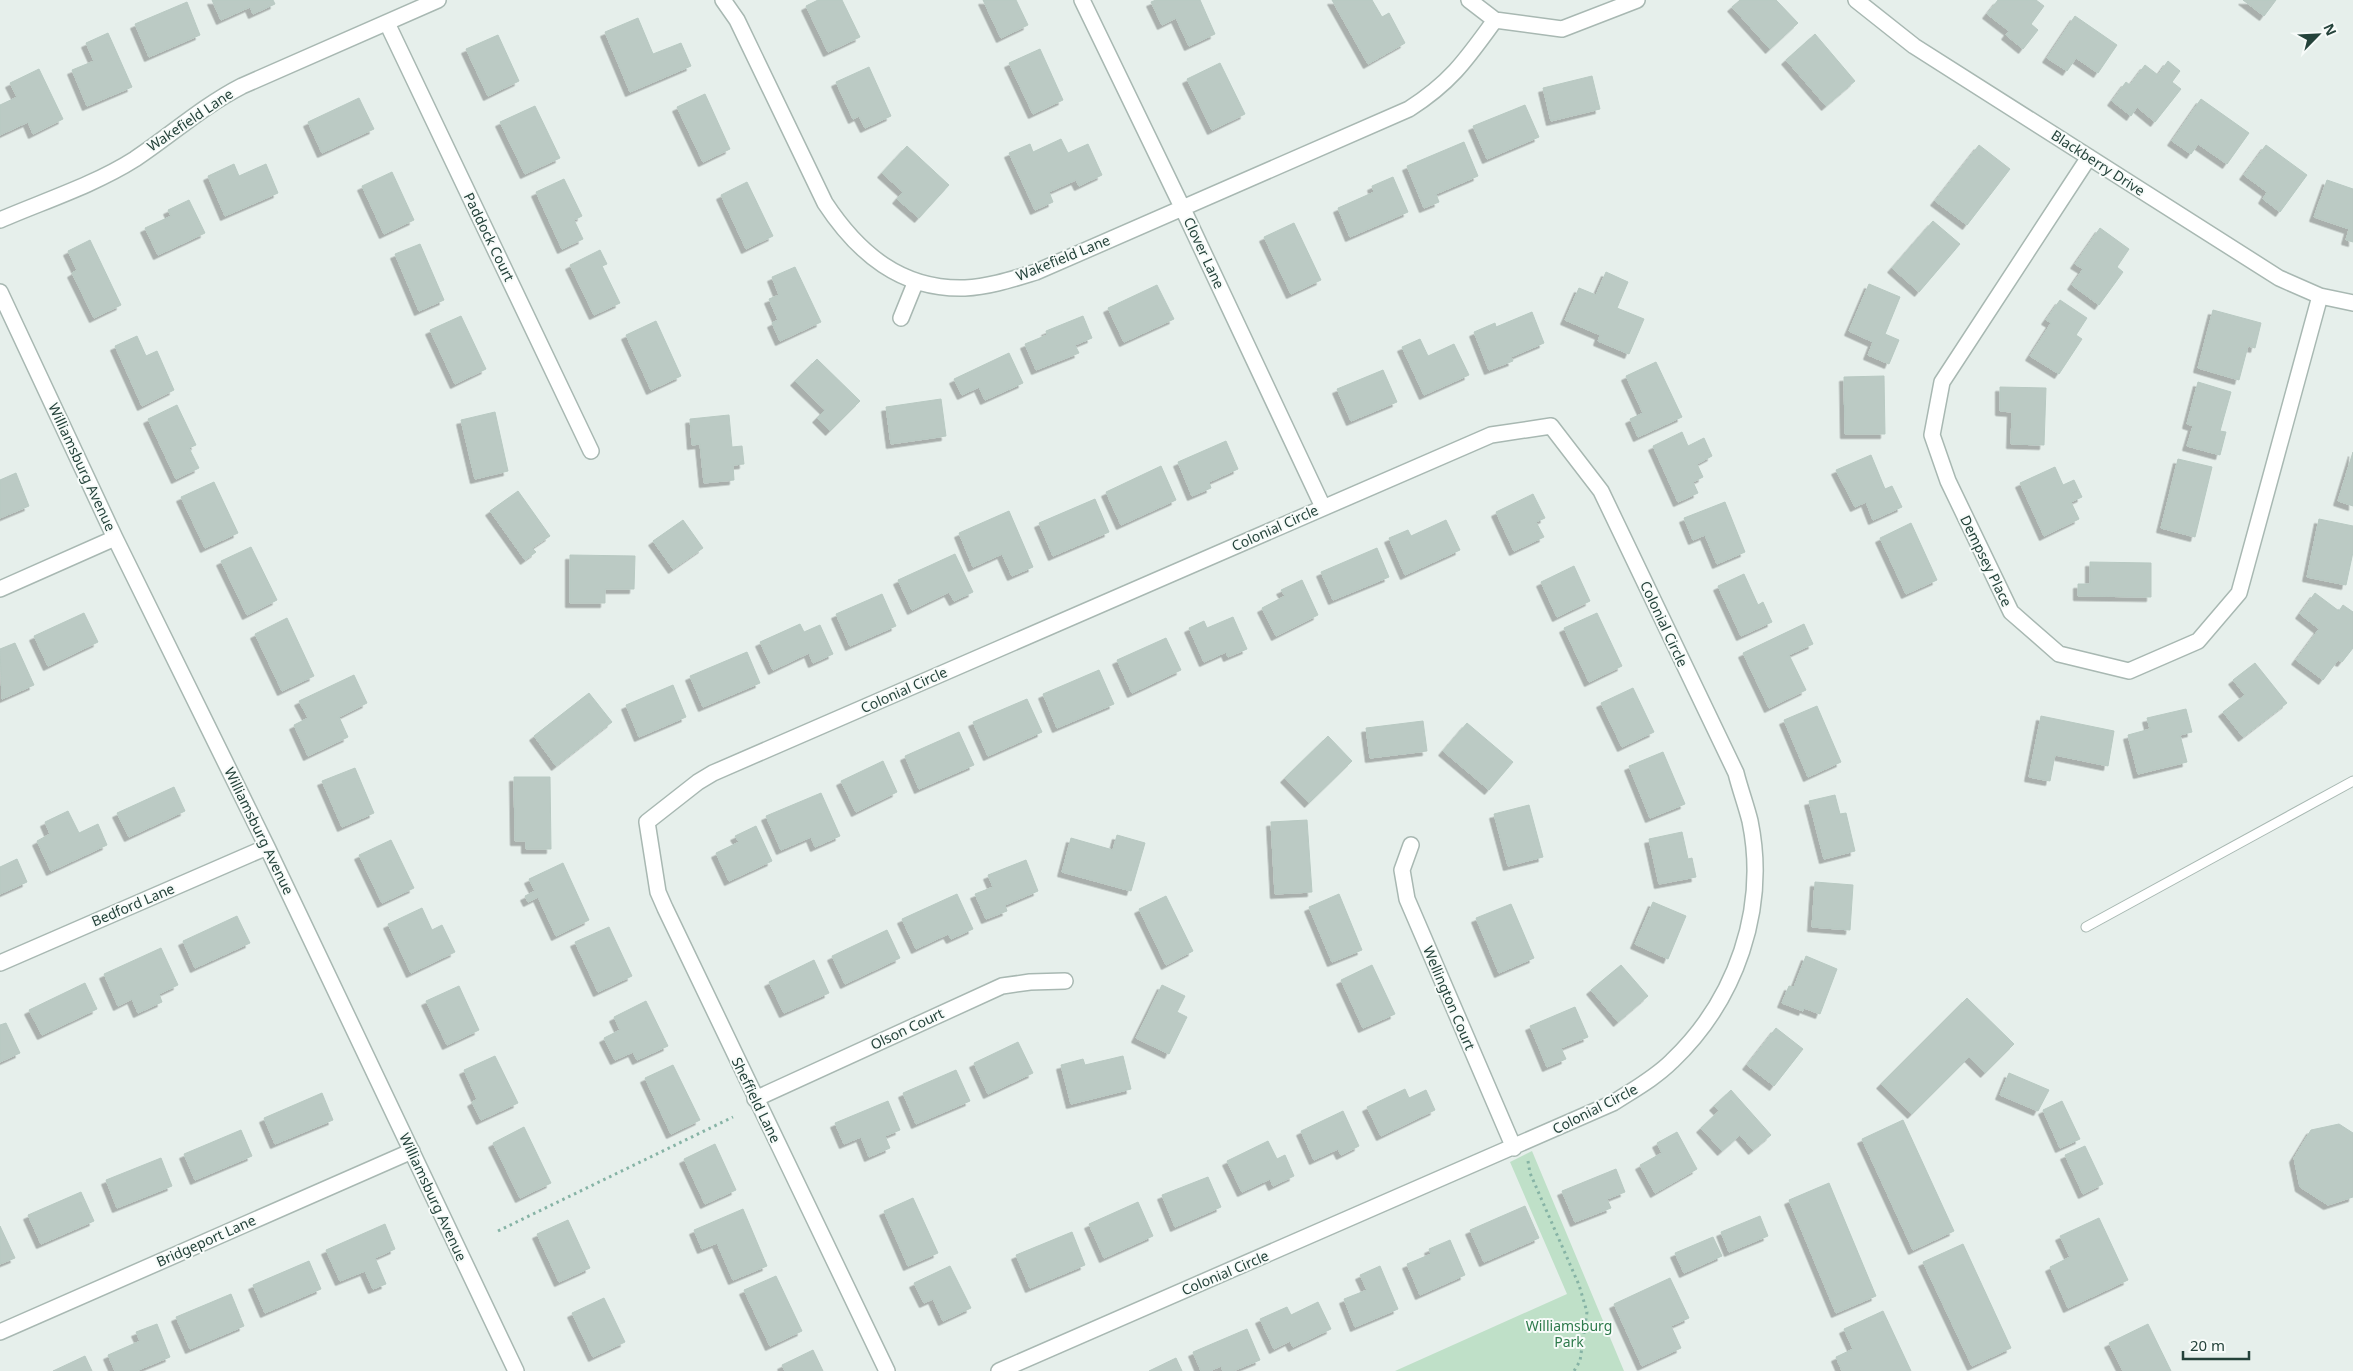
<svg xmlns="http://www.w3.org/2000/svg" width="2353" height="1371" font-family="'Noto Sans',sans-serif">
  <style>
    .green { fill: #bfe0c8 }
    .building { fill: #bbcac4; stroke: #b8c9c2; filter: url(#shadow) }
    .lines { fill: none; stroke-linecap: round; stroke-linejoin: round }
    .service-casing { stroke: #a8b8b2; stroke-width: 11 }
    .minor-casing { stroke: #a8b8b2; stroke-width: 18 }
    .path { stroke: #86b3a5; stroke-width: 3; stroke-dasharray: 2.5 4; stroke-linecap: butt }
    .service { stroke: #fff; stroke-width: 9 }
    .minor { stroke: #fff; stroke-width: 15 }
    .labels { text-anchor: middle; stroke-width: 4; stroke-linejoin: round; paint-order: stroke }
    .street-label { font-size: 14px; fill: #24423a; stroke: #f7fbf9 }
    .park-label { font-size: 14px; fill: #2d7a4b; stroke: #f7fbf9 }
  </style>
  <defs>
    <filter id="shadow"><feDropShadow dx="-4.5" dy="4.5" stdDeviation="0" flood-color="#0004"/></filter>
  </defs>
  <rect width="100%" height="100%" fill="#e6efeb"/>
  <!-- green -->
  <path class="green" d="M1532 1151 1624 1371H1395L1567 1294 1510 1162Z"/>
  <!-- building -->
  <path class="building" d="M212 0H273L275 4 253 14 250 7 221 20Z
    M818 0H842L860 37 828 52 806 6Z
    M983 0H1016L1028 25 1001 38Z
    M1156 0H1200L1215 34 1189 46 1176 18 1162 25 1151 2Z
    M1332 0H1372L1382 17 1389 13 1405 43 1368 64Z
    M1740 0H1776L1798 23 1770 49 1732 7Z
    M1998 0H2036L2044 6 2031 24 2038 30 2023 49 2006 35 2009 31 1987 14Z
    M2243 0H2276L2264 16Z
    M187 2 200 35 149 57 135 24Z
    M2075 16 2117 45 2098 73 2076 58 2067 71 2047 58Z
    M638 18 653 54 681 43 691 66 630 92 605 32Z
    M108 33 132 87 87 106 72 70 94 61 86 43Z
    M1815 34 1855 81 1826 106 1786 60Z
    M498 35 519 81 488 96 466 49Z
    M1040 49 1063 100 1033 114 1009 63Z
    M2168 61 2180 71 2172 82 2181 89 2155 122 2137 107 2131 116 2112 101 2126 82 2130 85 2145 65 2158 75Z
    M1220 63 1245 114 1212 130 1187 79Z
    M869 67 891 116 865 128 859 116 853 119 836 82Z
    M39 69 63 119 33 134 28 122 0 135V105L17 97 10 83Z
    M1592 76 1600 109 1551 121 1543 88Z
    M705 94 730 149 703 162 677 107Z
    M359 98 374 129 322 153 308 122Z
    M2201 99 2249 133 2227 164 2198 144 2191 154 2172 141Z
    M1525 105 1539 137 1487 159 1473 126Z
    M535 106 560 158 525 174 500 122Z
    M1061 139 1068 153 1088 144 1102 175 1079 186 1076 180 1049 192 1053 202 1035 210 1009 153 1030 144 1033 152Z
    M1464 142 1478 176 1436 194 1439 202 1424 208 1407 166Z
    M1979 145 2010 169 1967 225 1935 201Z
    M2266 145 2307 175 2280 212 2263 199 2267 192 2244 175Z
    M907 146 949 185 919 218 897 199 903 192 882 173Z
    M234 164 239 176 266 164 278 193 225 216 208 176Z
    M392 172 414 220 384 234 362 186Z
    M1393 177 1408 212 1350 237 1338 208 1374 192 1372 186Z
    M564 179 582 216 574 220 583 239 562 249 536 192Z
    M2327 180 2353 189V242L2346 240 2349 229 2314 217Z
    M747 182 773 236 746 249 721 195Z
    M189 200 205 233 158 255 145 228 171 216 168 210Z
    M1933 221 1960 244 1919 292 1892 268Z
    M1294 223 1321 280 1291 294 1264 237Z
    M2100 228 2129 249 2117 267 2123 272 2099 305 2072 285 2083 269 2075 264Z
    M90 240 121 305 94 318 72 273 77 270 68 251Z
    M420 244 444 300 419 311 395 254Z
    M600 250 607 264 602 266 620 303 594 315 570 265Z
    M795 267 821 322 780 341 772 323 778 320 769 299 779 295 772 277Z
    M1606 272 1628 282 1617 308 1644 319 1629 354 1598 341 1600 335 1565 320 1579 288 1596 295Z
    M1869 284 1900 297 1885 334 1899 340 1889 364 1868 355 1873 342 1849 331Z
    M1157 285 1174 319 1124 342 1108 308Z
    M2060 300 2087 318 2076 335 2082 339 2059 374 2030 356 2051 323 2046 320Z
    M2213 310 2261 323 2255 348 2248 346 2239 380 2198 368Z
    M1532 312 1544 343 1511 357 1513 361 1489 370 1474 332 1495 323 1496 327Z
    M461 316 486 369 455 384 430 330Z
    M1083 316 1092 338 1075 345 1079 353 1036 370 1025 344 1047 335 1046 331Z
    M656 321 681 376 651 390 626 335Z
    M137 336 146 356 157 351 174 390 142 406 115 346Z
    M1420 339 1428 356 1454 344 1469 375 1424 395 1402 347Z
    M1009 353 1023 383 985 400 979 387 962 395 954 379Z
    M817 359 860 401 830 431 817 418 825 410 795 381Z
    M1656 362 1682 417 1638 437 1630 419 1643 413 1626 376Z
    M1383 370 1397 402 1351 421 1337 389Z
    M1884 376 1885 434H1845L1844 377Z
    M2198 382 2231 392 2220 431 2226 432 2220 455 2187 446 2193 426 2187 424Z
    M2000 387 2046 388 2044 445 2011 444 2012 412 2000 411Z
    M941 399 946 436 891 444 886 407Z
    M177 405 196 445 189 448 199 468 176 479 148 419Z
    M495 412 508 471 475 479 461 420Z
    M729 415 732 447 742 446 744 464 733 465 734 480 704 483 700 444 692 445 690 419Z
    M1682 432 1688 446 1704 438 1712 456 1697 464 1703 477 1693 482 1698 493 1678 502 1653 446Z
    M1226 441 1238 469 1209 482 1211 488 1192 496 1178 462Z
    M2353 452V506L2338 501Z
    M1871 455 1885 489 1892 486 1902 507 1873 520 1866 502 1855 507 1836 470Z
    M2178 459 2212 467 2195 537 2161 528Z
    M1161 466 1176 500 1121 525 1106 492Z
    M2055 467 2063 485 2074 480 2082 497 2071 502 2079 519 2044 536 2020 483Z
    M16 473 29 506 0 518V480Z
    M214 482 238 533 205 548 181 497Z
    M518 491 550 536 532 548 536 552 525 560 490 511Z
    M1533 494 1545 518 1536 522 1544 537 1514 551 1496 512Z
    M1095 499 1109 532 1053 556 1039 523Z
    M1725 502 1745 552 1717 564 1705 535 1693 540 1684 518Z
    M1009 511 1033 567 1012 576 1002 554 973 567 959 533Z
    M2319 519 2353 526V552L2346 585 2307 577Z
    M683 520 703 548 673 569 653 541Z
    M1446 520 1460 550 1405 575 1389 538 1408 530 1411 536Z
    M1911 523 1937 580 1906 594 1880 538Z
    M251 547 277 600 247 615 221 561Z
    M1377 548 1389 577 1333 600 1321 572Z
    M955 554 973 592 954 601 949 592 912 610 898 580Z
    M570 555 635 556 634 589H605V603H570Z
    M2090 562 2151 563V597L2078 596V584H2090Z
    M1574 566 1590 601 1557 617 1541 582Z
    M1744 574 1758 605 1763 602 1772 622 1741 636 1718 586Z
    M1302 580 1318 615 1276 636 1262 608 1285 596 1281 590Z
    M2315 593 2339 611 2343 605 2353 612V648L2342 662 2338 660 2323 680 2296 660 2319 629 2300 614Z
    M882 594 896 626 850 646 836 614Z
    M84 613 98 642 48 666 34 636Z
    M1597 613 1622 666 1589 682 1564 628Z
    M1233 617 1247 649 1228 657 1226 652 1204 662 1189 628 1204 621 1207 628Z
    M287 618 314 676 282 691 255 634Z
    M800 624 804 632 820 625 833 654 813 663 809 653 773 670 760 642Z
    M1804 624 1813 644 1789 655 1806 690 1769 708 1743 653Z
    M1166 638 1181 670 1132 693 1117 660Z
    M15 643 34 685 2 699 0 649Z
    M747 652 760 683 703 707 690 676Z
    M2255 663 2287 703 2243 737 2223 712 2245 695 2233 680Z
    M1099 670 1114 704 1057 728 1043 694Z
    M354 675 367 703 339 717 348 737 308 756 294 725 308 718 299 701Z
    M673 685 686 717 639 737 626 705Z
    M1633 688 1654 732 1622 747 1601 703Z
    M589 693 612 722 556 766 534 736Z
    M1027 699 1042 732 988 756 973 722Z
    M1817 706 1841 762 1808 777 1784 720Z
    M2186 709 2192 732 2180 735 2187 762 2138 774 2128 735 2150 729 2147 718Z
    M2041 716 2114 731 2108 766 2055 755 2050 781 2029 777Z
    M1423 721 1427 751 1370 758 1366 728Z
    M1467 723 1513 762 1489 790 1443 751Z
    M959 732 974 765 919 789 905 756Z
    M1328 736 1352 761 1309 803 1285 778Z
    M1663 752 1685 804 1650 818 1629 766Z
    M883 761 897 792 856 812 841 781Z
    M355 768 374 813 342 827 322 781Z
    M514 777H550L551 849H526V841H515Z
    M174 787 185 811 129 837 117 813Z
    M821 793 840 836 815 847 811 837 781 850 766 816Z
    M1835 795 1840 814 1846 813 1855 851 1824 859 1809 801Z
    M1529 805 1543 857 1508 866 1494 814Z
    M68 811 79 833 98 824 107 845 51 871 37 841 50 834 45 822Z
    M1307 820 1312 892 1275 894 1271 822Z
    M756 826 772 861 729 881 716 853 739 842 735 836Z
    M1682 832 1688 859 1692 858 1696 877 1659 884 1649 839Z
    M1117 835 1145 843 1131 891 1062 872 1071 838 1113 850Z
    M391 840 414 888 382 903 359 855Z
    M17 859 27 882 0 894V867Z
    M1026 860 1038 891 1005 905 1007 911 986 919 975 894 993 887 988 875Z
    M563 863 589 920 556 936 538 897 528 902 525 896 535 891 529 879Z
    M1815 882 1853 885 1850 930 1812 927Z
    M957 894 973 929 951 939 948 934 916 949 902 919Z
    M1339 894 1362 950 1332 962 1309 907Z
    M1166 896 1193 951 1166 965 1139 909Z
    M1653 902 1686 916 1668 959 1635 944Z
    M1511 904 1534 958 1499 973 1476 918Z
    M422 908 432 930 442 925 455 952 411 973 388 924Z
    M237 916 250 943 195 968 183 941Z
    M609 927 632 976 598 992 575 942Z
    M887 930 900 958 845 984 832 956Z
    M161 948 178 985 159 994 162 1002 138 1013 132 999 118 1006 104 974Z
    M1806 956 1837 969 1820 1014 1804 1008 1803 1011 1782 1003 1789 986 1794 987Z
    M814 960 829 993 784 1013 769 982Z
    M1372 965 1395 1014 1363 1028 1341 980Z
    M1621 965 1648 996 1618 1022 1591 990Z
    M85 983 97 1009 42 1035 29 1010Z
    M1162 985 1185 996 1177 1012 1187 1017 1169 1054 1136 1038Z
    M459 986 479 1030 447 1045 426 1001Z
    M1967 998 2014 1044 1985 1073 1969 1057 1912 1114 1881 1084Z
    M646 1001 668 1046 637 1060 633 1052 615 1060 604 1038 620 1030 614 1017Z
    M1575 1007 1588 1037 1561 1048 1566 1059 1547 1067 1530 1026Z
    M6 1023 20 1053 0 1062V1025Z
    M1776 1028 1803 1049 1774 1086 1747 1065Z
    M1018 1042 1033 1073 988 1094 974 1063Z
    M495 1056 518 1103 481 1120 472 1102 477 1099 464 1070Z
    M1123 1056 1131 1089 1071 1104 1061 1065 1083 1059 1085 1065Z
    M673 1065 700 1120 671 1134 645 1078Z
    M956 1070 970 1101 916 1124 903 1093Z
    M2009 1073 2049 1090 2038 1111 2000 1095Z
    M1405 1089 1409 1098 1426 1090 1435 1110 1381 1136 1367 1107Z
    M1731 1090 1771 1135 1753 1150 1740 1135 1722 1151 1701 1128 1719 1111 1714 1106Z
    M322 1093 333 1120 275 1144 264 1118Z
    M888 1101 900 1130 885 1136 890 1148 869 1157 861 1137 844 1144 835 1123Z
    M2062 1101 2080 1139 2060 1148 2043 1110Z
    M1343 1111 1359 1146 1341 1155 1338 1149 1314 1160 1301 1131Z
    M1903 1120 1954 1231 1913 1250 1862 1139Z
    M2339 1124 2353 1133V1197L2328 1205 2300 1187 2294 1158 2311 1130Z
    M524 1127 551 1183 520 1198 493 1143Z
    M241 1130 252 1156 195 1180 184 1154Z
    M1677 1132 1697 1169 1655 1193 1640 1165 1662 1153 1657 1143Z
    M1268 1141 1277 1159 1285 1155 1294 1176 1273 1186 1270 1179 1242 1192 1227 1161Z
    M715 1144 736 1190 705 1204 684 1159Z
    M2085 1146 2103 1184 2083 1194 2065 1155Z
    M161 1158 172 1186 117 1208 106 1180Z
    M1616 1169 1625 1192 1607 1199 1611 1208 1575 1222 1562 1191Z
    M1208 1177 1221 1207 1175 1227 1162 1195Z
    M1829 1183 1876 1296 1836 1313 1789 1200Z
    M81 1192 94 1221 41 1244 28 1215Z
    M913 1198 938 1253 908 1266 884 1211Z
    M1138 1202 1153 1236 1104 1258 1089 1224Z
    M1525 1206 1539 1238 1484 1262 1470 1230Z
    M743 1209 767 1266 733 1280 717 1243 702 1249 694 1230Z
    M1760 1216 1768 1236 1729 1252 1721 1232Z
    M2099 1218 2128 1280 2068 1308 2050 1267 2070 1257 2060 1236Z
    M568 1220 590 1268 559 1282 537 1234Z
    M385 1224 395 1249 375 1258 386 1284 373 1289 365 1271 340 1281 326 1250Z
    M0 1226 15 1258 0 1264Z
    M1072 1232 1085 1265 1030 1288 1016 1255Z
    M1713 1237 1722 1256 1684 1273 1675 1253Z
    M1450 1240 1465 1275 1420 1295 1407 1264 1431 1254 1429 1249Z
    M1963 1244 2011 1348 1972 1366 1923 1262Z
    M309 1261 321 1289 265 1313 253 1285Z
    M950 1266 971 1308 943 1321 933 1299 924 1303 914 1283Z
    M1380 1266 1398 1309 1355 1327 1344 1299 1367 1290 1360 1275Z
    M776 1276 802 1331 770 1346 744 1290Z
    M1670 1278 1689 1318 1671 1326 1681 1348 1642 1366 1614 1304Z
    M231 1294 244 1326 190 1349 176 1317Z
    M604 1298 625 1342 593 1357 572 1313Z
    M1318 1302 1331 1329 1293 1347 1290 1341 1274 1349 1260 1319 1287 1307 1291 1315Z
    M1883 1311 1911 1371H1842L1836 1357 1853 1349 1844 1329Z
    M157 1324 170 1357 136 1371H115L108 1355 140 1341 136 1332Z
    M2148 1324 2171 1371H2123L2109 1343Z
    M1247 1329 1260 1360 1233 1371H1223L1221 1366 1210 1371H1201L1193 1352Z
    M813 1350 823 1371H785L782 1365Z
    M85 1356 92 1371H53Z
    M1176 1358 1182 1371H1149Z"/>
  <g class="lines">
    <!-- service casing -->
    <g class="service-casing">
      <path id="service" d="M2086 927 2353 781"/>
    </g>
    <!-- minor casing -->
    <g class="minor-casing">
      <path id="minor" d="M723 0 737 20 825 203C858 253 901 290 965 288 989 287 1013 279 1036 272L1409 109C1451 82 1466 60 1495 20
        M1082 0 1182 207 1323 507
        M1469 0 1495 20 1562 29 1637 0
        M1856 0 1914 46 2279 278 2320 296 2353 303
        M387 23 591 451
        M2089 157 1942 382 1932 435 1948 481 2011 612 2059 654 2129 671 2198 641 2239 593 2320 296
        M0 220C44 201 94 185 135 159 171 135 203 106 242 86L438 0
        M0 292 115 538 267 847 516 1371
        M901 318 916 281
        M0 589 115 538
        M1411 845 1402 870 1407 899 1514 1148
        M0 963 267 847
        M755 1099 1002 986 1030 982 1065 981
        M0 1332 412 1151
        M887 1371 665 908 658 892 647 822 698 782 713 773 1468 445 1491 435 1551 426 1601 491 1736 773C1740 789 1746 805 1750 821 1768 909 1736 1000 1672 1061 1655 1078 1633 1090 1613 1103L999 1371"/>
    </g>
    <!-- path -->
    <path class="path" d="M1528 1161 1530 1173 1579 1285 1587 1312 1580 1361 1574 1371
      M498 1231 733 1117"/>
    <!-- service -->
    <use href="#service" class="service"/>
    <!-- minor -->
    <use href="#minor" class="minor"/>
  </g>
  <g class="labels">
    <!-- street labels -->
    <g class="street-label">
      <text transform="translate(190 120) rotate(-34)" y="5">Wakefield Lane</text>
      <text transform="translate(2098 163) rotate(33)" y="5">Blackberry Drive</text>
      <text transform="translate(489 237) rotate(64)" y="5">Paddock Court</text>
      <text transform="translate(1204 253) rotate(65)" y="5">Clover Lane</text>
      <text transform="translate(1063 258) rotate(-22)" y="5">Wakefield Lane</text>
      <text transform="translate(82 467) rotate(65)" y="5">Williamsburg Avenue</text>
      <text transform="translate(1275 528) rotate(-24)" y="5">Colonial Circle</text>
      <text transform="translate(1986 561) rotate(64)" y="5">Dempsey Place</text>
      <text transform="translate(1664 624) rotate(65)" y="5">Colonial Circle</text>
      <text transform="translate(904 690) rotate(-24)" y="5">Colonial Circle</text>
      <text transform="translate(259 831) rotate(64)" y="5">Williamsburg Avenue</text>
      <text transform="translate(133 905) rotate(-23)" y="5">Bedford Lane</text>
      <text transform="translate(1449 998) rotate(67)" y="5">Wellington Court</text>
      <text transform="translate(907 1029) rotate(-25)" y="5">Olson Court</text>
      <text transform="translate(756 1100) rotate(64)" y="5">Sheffield Lane</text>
      <text transform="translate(1595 1109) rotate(-27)" y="5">Colonial Circle</text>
      <text transform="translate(433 1197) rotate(65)" y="5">Williamsburg Avenue</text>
      <text transform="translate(206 1241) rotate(-24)" y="5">Bridgeport Lane</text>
      <text transform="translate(1225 1273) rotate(-23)" y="5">Colonial Circle</text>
    </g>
    <!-- park labels -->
    <g class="park-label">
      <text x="1569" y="1331">Williamsburg<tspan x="1569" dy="16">Park</tspan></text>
    </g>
  </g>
  <!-- north arrow -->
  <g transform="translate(2318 35) rotate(66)" stroke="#f7fbf9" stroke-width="4" paint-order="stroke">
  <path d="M0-4L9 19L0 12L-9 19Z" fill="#24423a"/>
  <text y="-8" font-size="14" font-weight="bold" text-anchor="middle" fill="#24423a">N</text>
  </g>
  <!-- scale -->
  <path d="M2183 1351v8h66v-8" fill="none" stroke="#24423a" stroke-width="2.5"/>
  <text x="2190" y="1351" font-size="15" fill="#24423a" stroke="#f7fbf9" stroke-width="4" paint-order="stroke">20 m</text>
</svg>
